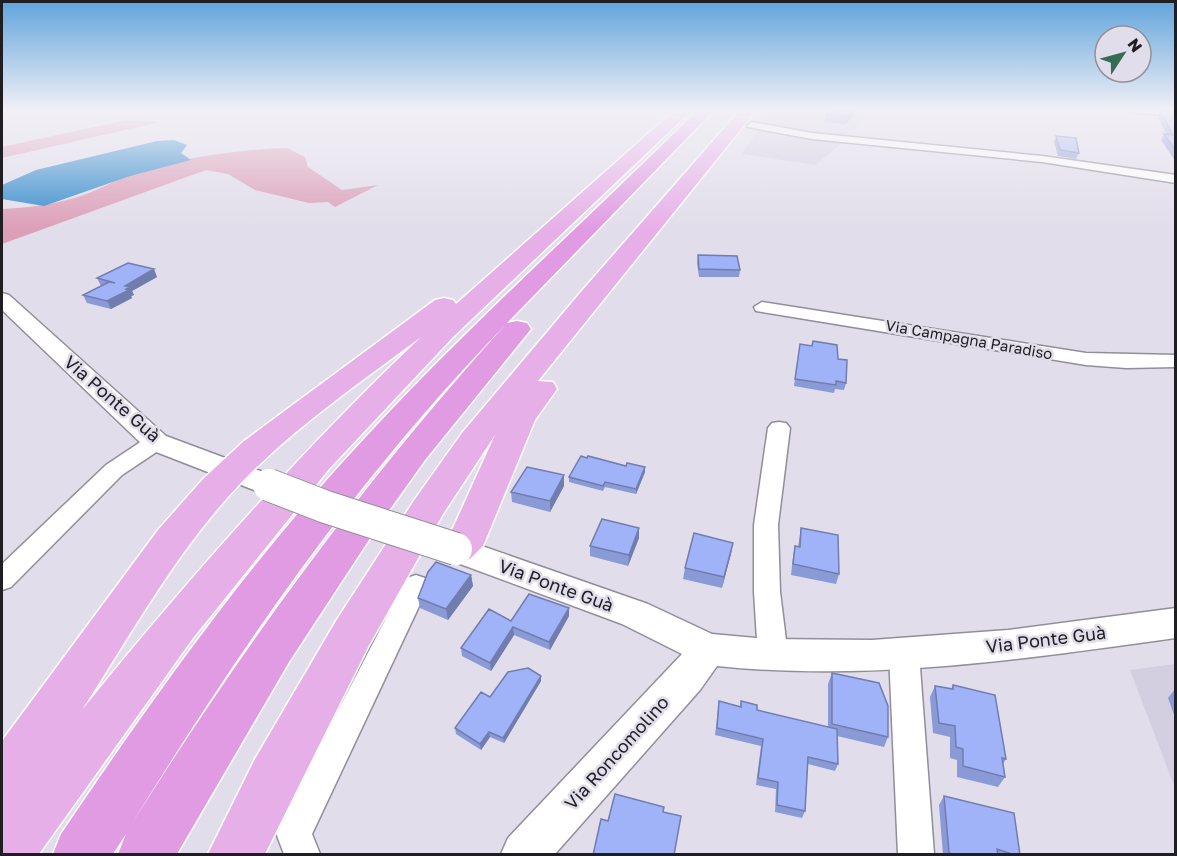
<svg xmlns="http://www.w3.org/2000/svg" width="1177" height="856" font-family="'Golos Text',sans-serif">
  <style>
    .built { fill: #d4cee1 }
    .green { fill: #dc9fb8 }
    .water { fill: #348bcb }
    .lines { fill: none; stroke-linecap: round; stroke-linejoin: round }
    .minor-casing { stroke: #918e99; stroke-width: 3 }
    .tertiary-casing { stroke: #918e99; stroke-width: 3 }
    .trunk-casing { stroke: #fff; stroke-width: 3 }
    .motorway-casing { stroke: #fff; stroke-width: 3 }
    .minor { fill: #fff; fill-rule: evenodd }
    .tertiary { fill: #fff; fill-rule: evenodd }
    .trunk { fill: #e7afe8; fill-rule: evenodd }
    .motorway { fill: #e19be3; fill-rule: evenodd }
    .tertiary-bridge-casing { stroke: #918e99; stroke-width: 34; stroke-linecap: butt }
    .tertiary-bridge { stroke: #fff; stroke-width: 32 }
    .wall { fill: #8a9ad6 }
    .shaded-wall { fill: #707dae }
    .building { fill: #a0b3f9; stroke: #707dae; stroke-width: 1.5 }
    .labels { text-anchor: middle; stroke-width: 5; stroke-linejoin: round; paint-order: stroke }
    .street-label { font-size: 15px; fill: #1f1e23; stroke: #e1ddea }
    .near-street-label { font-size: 18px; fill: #1f1e23; stroke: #e1ddea }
  </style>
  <rect width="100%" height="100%" fill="#e1ddea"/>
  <!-- built -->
  <path class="built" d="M772 109 819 111 823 109H870L849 138 815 165 742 154Z
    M1175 664V788L1130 670Z"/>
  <!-- green -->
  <path class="green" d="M126 120 160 122 2 158V147Z
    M287 148 305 157 308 167 342 190 378 185 335 207 328 202 309 203 255 190 228 174 206 170 2 244V209C26 208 50 205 74 198 96 192 116 179 138 172 186 157 236 150 287 148Z"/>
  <!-- water -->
  <path class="water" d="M174 140 187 145 181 153 191 160 130 176 44 206 2 199V185L36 170 157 141Z"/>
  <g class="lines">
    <!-- minor casing -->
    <g class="minor-casing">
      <path id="minor" d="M1124 109 1176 110V116L1129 112Z
        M752 122 812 133 1042 156 1176 175V183L1042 162 812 139 748 127 747 125Z
        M762 302 1086 353 1176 355V367L1126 368 1086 365 756 311 754 307Z
        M779 422 786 423 790 428 778 525 780 592 788 656 783 665 773 668 763 665 758 656 754 592V525L768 428 772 423Z
        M156 435 164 437 167 442 164 447 122 475 11 587 2 590V564L106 465 148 437Z
        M416 575 425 578 429 585 312 834 320 854H284L276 833 281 820 407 578Z
        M904 642 914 645 919 654 934 854H898L889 654 894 645Z"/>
    </g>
    <!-- tertiary casing -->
    <g class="tertiary-casing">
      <path id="tertiary" d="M2 293 9 295 166 436 279 478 284 485 279 492 269 495 259 492 146 448 2 310Z
        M456 537 648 604 712 634 766 639 872 640 1008 630 1176 608V638C1023 659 871 682 717 666L700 690 555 854H501L508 838 682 654 622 624 444 558 440 549 444 540Z"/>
    </g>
    <!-- trunk casing -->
    <g class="trunk-casing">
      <path id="trunk" d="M676 109H693L453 337 329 469 193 638 39 854H2V741L158 530 203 479 244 441 435 300 444 298 453 300 456 304ZM421 337C299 453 188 579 82 710 131 634 176 552 238 486 292 429 358 384 421 337Z
        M741 109H757L538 381 553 382 557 389 535 420 483 546 470 559 456 564 442 559 436 549 453 528 495 435 443 514 368 647 265 854H208L255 759 336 621 415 499 462 433 580 293Z"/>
    </g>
    <!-- motorway casing -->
    <g class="motorway-casing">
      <path id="motorway" d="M699 109H715L507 323 517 321 527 323 531 329 425 460 378 526 289 662 177 854H118L126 834 113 854H53L61 834C151 701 244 569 353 451 462 331 584 223 699 109ZM507 323C365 479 243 647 131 825 244 642 356 479 507 323Z"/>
    </g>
    <!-- minor -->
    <use href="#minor" class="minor"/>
    <!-- tertiary -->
    <use href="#tertiary" class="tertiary"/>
    <!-- trunk -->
    <use href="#trunk" class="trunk"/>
    <!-- motorway -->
    <use href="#motorway" class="motorway"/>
    <!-- tertiary-bridge casing -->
    <g class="tertiary-bridge-casing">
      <path id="tertiary-bridge" d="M269 485 326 507 456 549"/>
    </g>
    <!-- tertiary-bridge -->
    <use href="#tertiary-bridge" class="tertiary-bridge"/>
  </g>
  <!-- wall -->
  <path class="wall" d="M857 110 846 124 824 122 826 114Z
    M1160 111 1176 112V162L1161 140 1164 134H1166L1158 117Z
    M1056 136 1079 153 1076 159 1058 156 1054 142Z
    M698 255 740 270 739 277H699L697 263Z
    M157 277 132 291 134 295 131 296 132 298 111 309 87 303 83 295 101 286 97 278Z
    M799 351 838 359 846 383 844 390 835 389 834 393 794 386Z
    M626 466 645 467V472L636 494 605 487 603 491 569 482V477Z
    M564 475V486L550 512 512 502 511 492Z
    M639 528V538L628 566 590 556V546Z
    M801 528 839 574 836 584 791 575 793 557 795 546 798 547Z
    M733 543 722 588 683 579 685 568Z
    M471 575 473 586 448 620 420 608 418 598Z
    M569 608V616L550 650 514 635 491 671 462 656 461 648 511 621Z
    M832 673 888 737 884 747 837 736 838 764 835 771 808 764 805 811 802 818 775 812 776 789 756 785 761 746 715 735 719 701 740 707 741 701 757 710 828 727V684Z
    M541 681 504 743 490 737 481 750 456 734 455 728 490 697Z
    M953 685 1006 759 1003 764 1005 777 998 787 957 777V760L950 758V737L933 733 930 697 935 686 951 689Z
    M1176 688V720L1168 698Z
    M944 796 1015 855H943L939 805Z"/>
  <!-- shaded-wall -->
  <path class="shaded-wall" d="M854 109H857V110L846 124 847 117Z
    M154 269 157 277 132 291 134 295 131 296 132 298 111 309 107 301 125 286Z
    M645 467V472L636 494V489Z
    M564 475V486L550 512V501Z
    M639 528V538L628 566 629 555Z
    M733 543 731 554 722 588 724 577Z
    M471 575 473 586 448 620 446 609Z
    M569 608V616L550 650 549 642Z
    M513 627 514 635 491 671 490 663Z
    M541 676V681L504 743 503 738Z
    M489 732 490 737 481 750 480 744Z"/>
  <!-- building -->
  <path class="building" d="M831 109H854L847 117 826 114Z
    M1160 111 1176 112V151L1164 134 1173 135Z
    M1056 136 1076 138 1079 153 1060 150Z
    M698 255 737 256 740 270 699 269Z
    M128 263 154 269 125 286 130 287 126 289 129 290 107 301 83 295 109 282 115 283 97 278Z
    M813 341 837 345 838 359 847 360 846 383 836 381V385L795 379 800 344 812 346Z
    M581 456 587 458 588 456 626 466 627 463 645 467 636 489 605 482 603 486 569 477Z
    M527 467 564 475 550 501 511 492Z
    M602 519 639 528 629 555 590 546Z
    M801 528 838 535 839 574 793 564 795 546 800 547Z
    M694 533 733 543 724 577 685 568Z
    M436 562 471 575 446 609 418 598 428 572Z
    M529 594 569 608 549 642 513 627 490 663 461 648 489 609 511 621Z
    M528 668 541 676 503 738 489 732 480 744 455 728 481 692 490 697 508 672Z
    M832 673 879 683 888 706V737L832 724Z
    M953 685 995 695 1006 759 1002 758 1005 777 963 766V749L956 747 955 726 939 723 935 686 953 689Z
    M719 701 741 707V701L757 705V710L837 729 838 764 808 757 805 811 777 805 778 782 758 778 763 739 717 728Z
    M615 794 664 807 663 812 681 816 674 855H593L601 819 608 821Z
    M944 796 1014 813 1020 855H1015L997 849 998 855H952L949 852Z"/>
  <!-- sky -->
  <linearGradient id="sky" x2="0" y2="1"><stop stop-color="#60a4dc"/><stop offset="0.48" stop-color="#f2f0f6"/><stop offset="1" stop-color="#f2f0f6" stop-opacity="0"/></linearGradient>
  <rect width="1177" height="229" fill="url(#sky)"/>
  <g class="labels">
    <!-- street labels -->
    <g class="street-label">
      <text transform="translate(969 340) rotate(10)" y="5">Via Campagna Paradiso</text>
    </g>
    <!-- near-street labels -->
    <g class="near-street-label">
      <text transform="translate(112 399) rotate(41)" y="6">Via Ponte Guà</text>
      <text transform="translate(556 586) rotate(20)" y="6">Via Ponte Guà</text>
      <text transform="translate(1046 640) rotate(-7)" y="6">Via Ponte Guà</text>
      <text transform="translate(617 753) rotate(-48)" y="6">Via Roncomolino</text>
    </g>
  </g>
  <!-- border -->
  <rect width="1177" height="856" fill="none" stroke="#1f1e23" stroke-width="6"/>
  <!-- north arrow -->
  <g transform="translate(1123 54) rotate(54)"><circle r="28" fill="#e1ddea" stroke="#93919a" stroke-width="1.5"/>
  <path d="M0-4.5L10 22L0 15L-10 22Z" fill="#356c54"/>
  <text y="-9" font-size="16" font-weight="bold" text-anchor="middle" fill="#1f1e23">N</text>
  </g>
</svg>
